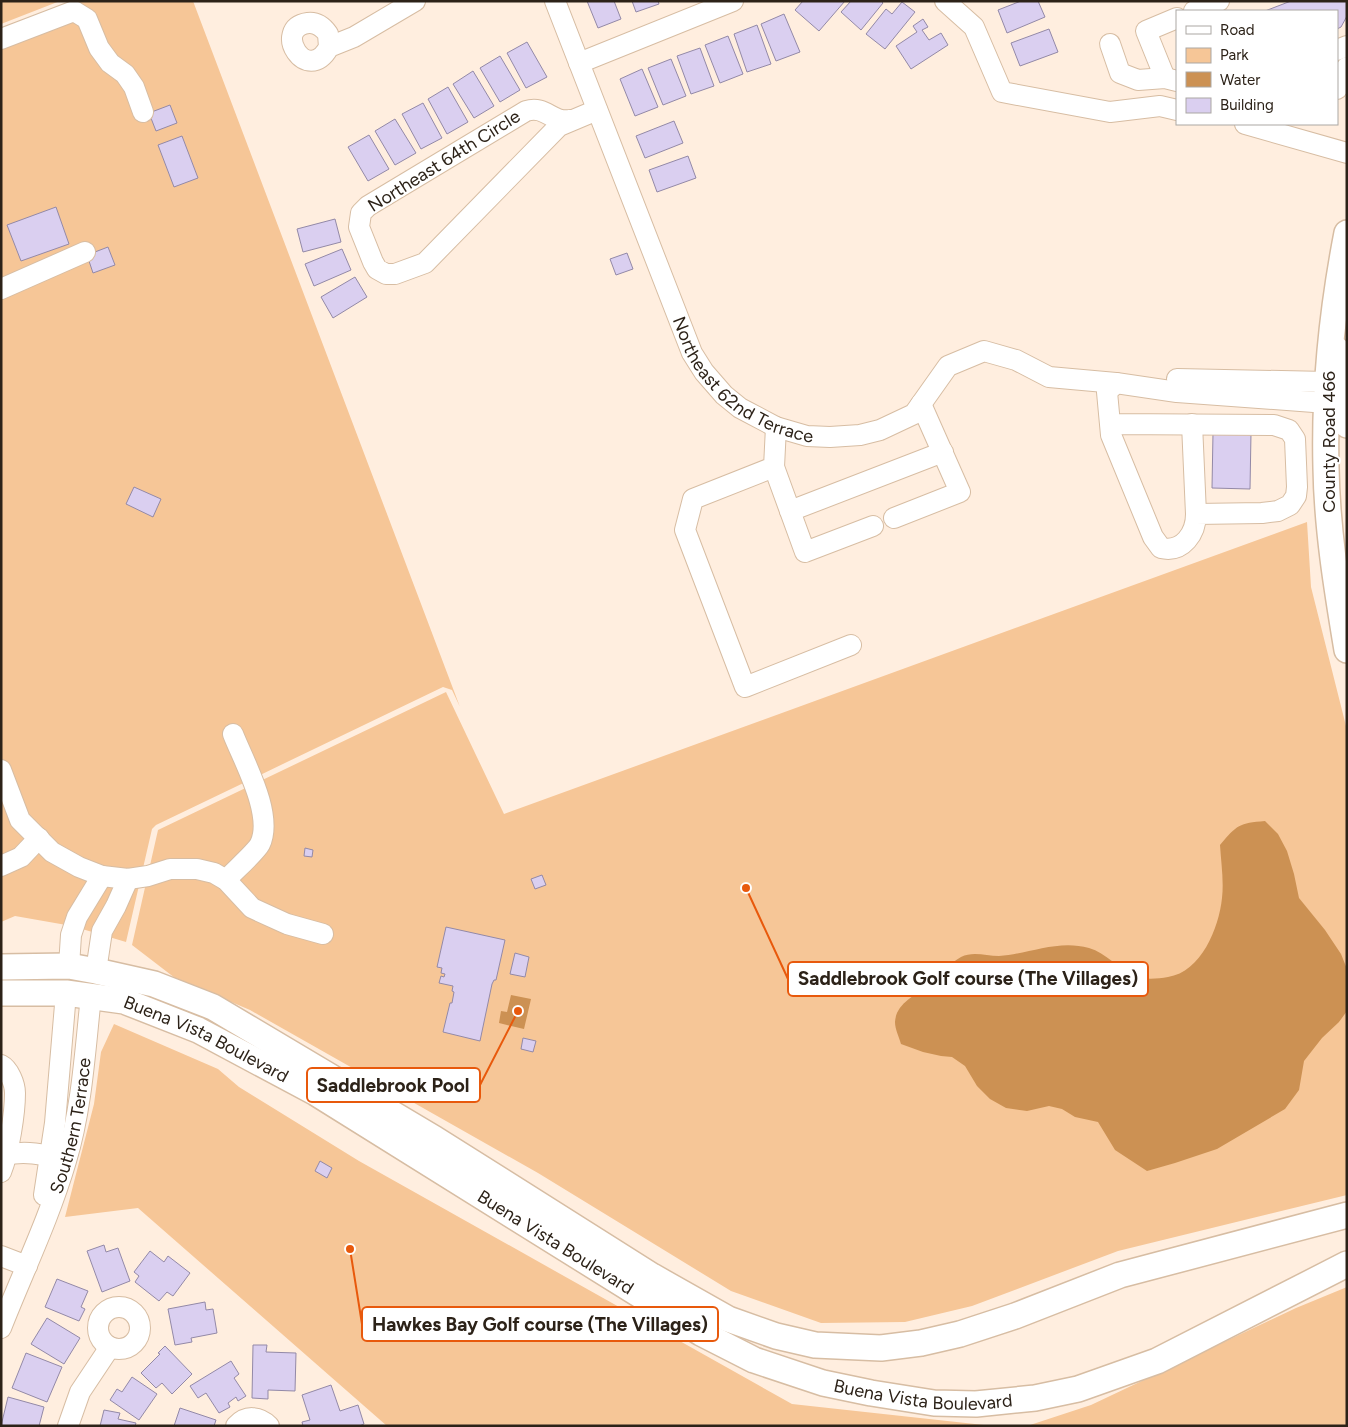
<svg xmlns="http://www.w3.org/2000/svg" width="1348" height="1427" font-family="Figtree,sans-serif">
  <style>
    .green { fill: #f6c697 }
    .water { fill: #cc9153 }
    .building { fill: #dacff0; stroke: #9389a7 }
    .lines { fill: none; stroke-linecap: round; stroke-linejoin: round }
    .minor-casing { stroke: #d7bda3; stroke-width: 22 }
    .major-casing { stroke: #d7bda3; stroke-width: 28 }
    .minor { stroke: #fff; stroke-width: 20 }
    .major { stroke: #fff; stroke-width: 25 }
    .labels { text-anchor: middle; stroke-width: 4; stroke-linejoin: round; paint-order: stroke }
    .street-label { font-size: 18px; fill: #2c2218; stroke: #fff }
    .leader { fill: none; stroke: #e8590c; stroke-width: 2 }
    .callout-dot { fill: #e8590c; stroke: #fff; stroke-width: 2 }
    .callout { fill: #fff; stroke: #e8590c; stroke-width: 2 }
    .callout-label { font-size: 19px; text-anchor: middle; font-weight: bold; fill: #2c2218 }
  </style>
  <rect width="100%" height="100%" fill="#ffeedf"/>
  <!-- green -->
  <path class="green" d="M1 1H60L1 24Z
    M77 1H193L460 707 452 690 443 687 156 825 152 829 126 942 72 926 15 916 1 922V30Z
    M1307 522 1311 587 1347 730V1195L1118 1251 972 1306 905 1322 821 1323 731 1291 538 1173 250 1010 175 978 132 945 158 830 446 692 504 814Z
    M114 1024 218 1069 239 1087 359 1161 792 1404 993 1426H387L138 1208 65 1217 94 1104 101 1052Z
    M1347 1287V1426H1027L1091 1405 1296 1308Z"/>
  <!-- water -->
  <path class="water" d="M1265 821 1278 834 1287 851 1294 874 1299 898 1325 930 1341 954 1347 969V1011L1339 1022 1322 1038 1304 1061 1299 1090 1285 1109 1217 1149 1175 1163 1147 1171 1115 1150 1098 1122 1075 1117 1062 1109 1049 1106 1027 1111 1006 1108 990 1099 977 1086 965 1066 952 1057 941 1056 923 1052 901 1044C899 1037 895 1029 895 1022 896 1004 914 996 927 986 938 977 948 964 961 957 973 951 986 956 999 956 1029 954 1058 939 1089 948 1106 953 1119 969 1134 976 1144 980 1157 979 1168 977 1201 972 1219 928 1222 898 1224 881 1221 862 1220 845 1237 825 1239 823 1265 821Z
    M511 995 531 999 524 1029 499 1023 501 1011 507 1012Z"/>
  <!-- building -->
  <path class="building" d="M587 1H614L621 19 598 28Z
    M632 1H658L659 4 636 12Z
    M803 1H845L819 31 795 10Z
    M851 1H881L883 3 861 30 841 12Z
    M1021 1H1038L1045 17 1007 33 998 10Z
    M1291 1H1347V16L1341 27 1337 29V11H1265Z
    M902 2 915 12 885 49 866 34 886 9 892 14Z
    M784 14 800 52 776 61 761 24Z
    M923 19 928 27 922 30 929 40 941 33 948 45 911 69 896 46 917 32 913 26Z
    M757 25 771 64 747 72 734 34Z
    M1049 29 1058 52 1020 66 1011 43Z
    M728 36 743 74 720 83 705 45Z
    M527 42 547 77 526 88 507 53Z
    M700 48 714 86 691 94 677 56Z
    M500 56 520 90 500 102 480 68Z
    M671 59 686 96 663 105 648 68Z
    M642 69 658 107 635 116 620 79Z
    M473 71 494 106 474 118 453 84Z
    M448 87 468 122 447 134 428 99Z
    M423 103 442 138 421 149 402 114Z
    M170 105 177 123 156 131 149 113Z
    M395 119 416 153 395 165 375 131Z
    M674 121 683 143 645 158 636 136Z
    M369 135 389 169 368 181 348 147Z
    M182 136 198 178 174 187 158 145Z
    M688 156 696 178 657 192 649 170Z
    M56 207 69 244 21 261 7 225Z
    M335 219 341 242 303 252 297 229Z
    M108 247 115 265 93 273 87 255Z
    M342 249 351 270 314 286 305 264Z
    M627 253 633 269 616 275 610 259Z
    M355 277 367 297 333 318 321 297Z
    M1213 433H1251L1250 489 1212 488Z
    M134 487 161 499 153 517 126 504Z
    M305 848 313 850 312 857 304 856Z
    M542 875 546 885 535 889 531 879Z
    M446 927 505 940 496 980H494L492 984 480 1041 443 1032 450 1003H452L454 992 452 991 453 986 439 983 441 976 444 977 445 974 441 973 442 968 437 967Z
    M515 953 529 957 525 977 510 974Z
    M523 1038 536 1041 533 1052 521 1049Z
    M320 1161 332 1168 327 1178 315 1171Z
    M104 1245 106 1252 118 1248 130 1281 102 1292 87 1251Z
    M150 1251 164 1262 168 1256 190 1273 173 1296 167 1292 159 1301 135 1282 139 1276 134 1272Z
    M57 1279 88 1291 81 1307 85 1309 79 1321 45 1307Z
    M205 1302 206 1310 213 1309 217 1333 191 1338 192 1342 175 1345 168 1309Z
    M47 1318 80 1338 64 1364 31 1344Z
    M253 1345H267L266 1352 296 1353 295 1391 268 1390V1399L252 1398Z
    M165 1346 192 1374 172 1394 162 1383 156 1388 141 1373 160 1354 158 1353Z
    M26 1353 62 1367 47 1402 12 1388Z
    M231 1361 239 1374 234 1378 246 1396 238 1401 236 1397 228 1403 230 1407 219 1413 206 1393 198 1398 190 1386Z
    M132 1377 157 1394 139 1420 110 1400 117 1389 122 1392Z
    M331 1385 340 1411 358 1405 364 1424 359 1426H303L302 1422 310 1420 302 1395Z
    M8 1397 44 1407 39 1426H1Z
    M180 1408 216 1420 214 1426H174Z
    M104 1410 120 1413 118 1419 136 1423 135 1426H100Z"/>
  <g class="lines">
    <!-- minor casing -->
    <g class="minor-casing">
      <g id="minor">
        <path id="s1" d="M555 1 692 353 704 372 724 395 740 408 776 427 807 436 830 437 860 435 880 430 914 414 948 366 984 351 1016 360 1049 377 1116 383 1177 392 1327 403"/>
        <path d="M945 1 974 27 1002 92 1110 112 1160 106 1177 110"/>
        <path d="M1194 11 1219 1"/>
        <path d="M1 39 74 11 87 19 99 48 110 63 125 74 134 87 143 112"/>
        <path d="M1110 44 1120 73 1138 80 1165 78 1177 81"/>
        <path d="M329 47 328 34C323 27 317 22 308 23 271 28 307 87 329 47L354 37 415 1"/>
        <path d="M1337 50 1347 46"/>
        <path d="M579 63 733 1"/>
        <path d="M1165 78 1146 31 1177 18"/>
        <path d="M1337 89 1347 67"/>
        <path d="M570 120C551 123 546 105 526 111L368 206 361 213 359 227 373 262 377 269 386 274H395L425 263 559 126 597 110"/>
        <path d="M1245 124 1347 153"/>
        <path d="M1 289 85 252"/>
        <path d="M1177 379 1327 382"/>
        <path d="M1110 424 1274 425 1289 430 1295 439 1297 487 1296 496 1290 505 1278 511 1262 513 1196 514C1196 533 1183 553 1161 548L1153 537 1111 435 1107 392 1116 383"/>
        <path d="M1192 424 1196 514"/>
        <path d="M776 427 774 467 693 499 685 530 745 687 851 645"/>
        <path d="M774 467 805 552 873 526"/>
        <path d="M790 511 943 452"/>
        <path d="M894 518 960 492 921 404"/>
        <path d="M1 770 20 820 52 852 79 867 102 876 128 879 148 876 170 869H197L214 873 226 880 252 908 287 924 323 934"/>
        <path d="M1 866 21 857 39 838"/>
        <path d="M226 880C233 872 256 852 260 844 274 815 244 762 233 734"/>
        <path d="M69 966 71 935 77 917 102 876"/>
        <path d="M96 971 102 931 116 906 128 879"/>
        <path d="M1 1065C9 1069 15 1084 15 1093 15 1113 9 1152 1 1172"/>
        <path d="M5 1155C25 1150 45 1154 65 1160"/>
        <path d="M44 1195 55 1123 66 993"/>
        <path d="M1 1256 27 1266"/>
        <circle cx="119" cy="1328" r="21"/>
        <path id="s2" d="M1 1328C23 1272 49 1219 66 1161 82 1108 85 1051 91 996"/>
        <path d="M68 1426 80 1392 110 1347"/>
        <path d="M236 1426C246 1415 259 1416 269 1426"/>
      </g>
    </g>
    <!-- major casing -->
    <g class="major-casing">
      <g id="major">
        <path d="M1347 233C1332 310 1324 390 1326 468 1327 529 1337 590 1347 650"/>
        <path d="M1336 349 1340 369 1347 388"/>
        <path d="M1329 384 1337 396 1347 425"/>
        <path d="M1 967 69 966 96 971 154 984 213 1007 435 1139 652 1276 728 1319 776 1336 815 1345 881 1348 921 1343 960 1334 1015 1316 1120 1275 1347 1215"/>
        <path id="s3" d="M1 993H66L124 1001 198 1030 316 1093 701 1333 754 1360 823 1383 871 1393 934 1403 976 1404 1035 1398 1078 1389 1157 1361 1347 1264"/>
      </g>
    </g>
    <!-- minor -->
    <use href="#minor" class="minor"/>
    <!-- major -->
    <use href="#major" class="major"/>
  </g>
  <g class="labels">
    <!-- street labels -->
    <g class="street-label">
      <text transform="translate(444 161) rotate(-32)" y="6">Northeast 64th Circle</text>
      <text dy="6" stroke="none"><textPath href="#s1" startOffset="435">Northeast 62nd Terrace</textPath></text>
      <text transform="translate(1329 442) rotate(-90)" y="6">County Road 466</text>
      <text dy="6" stroke="none"><textPath href="#s3" startOffset="214">Buena Vista Boulevard</textPath></text>
      <text dy="6" stroke="none"><textPath href="#s2" startOffset="215">Southern Terrace</textPath></text>
      <text dy="6" stroke="none"><textPath href="#s3" startOffset="619">Buena Vista Boulevard</textPath></text>
      <text dy="6" stroke="none"><textPath href="#s3" startOffset="1024">Buena Vista Boulevard</textPath></text>
    </g>
  </g>
  <!-- callouts -->
  <path class="leader" d="M746 888L788 979M518 1011L480 1085M350 1249L362 1324"/>
  <g class="callout-dot">
    <circle cx="746" cy="888" r="5"/>
    <circle cx="518" cy="1011" r="5"/>
    <circle cx="350" cy="1249" r="5"/>
  </g>
  <g class="callout">
    <rect x="788" y="962" width="360" height="34" rx="5"/>
    <rect x="307" y="1068" width="173" height="34" rx="5"/>
    <rect x="362" y="1307" width="356" height="34" rx="5"/>
  </g>
  <g class="callout-label">
    <text x="968" y="985">Saddlebrook Golf course (The Villages)</text>
    <text x="393" y="1092">Saddlebrook Pool</text>
    <text x="540" y="1331">Hawkes Bay Golf course (The Villages)</text>
  </g>
  <!-- border -->
  <rect width="1348" height="1427" fill="none" stroke="#2c2218" stroke-width="5"/>
  <!-- legend -->
  <rect x="1176" y="10" width="162" height="115" fill="#ffffff" stroke="#aba7a3"/>
  <rect x="1186" y="26" width="25" height="8" fill="#ffffff" stroke="#aba7a3"/>
  <text x="1220" y="35" font-size="15" fill="#2c2218">Road</text>
  <rect x="1186" y="48" width="25" height="15" fill="#f6c697" stroke="#aba7a3"/>
  <text x="1220" y="60" font-size="15" fill="#2c2218">Park</text>
  <rect x="1186" y="72" width="25" height="15" fill="#cc9153" stroke="#aba7a3"/>
  <text x="1220" y="85" font-size="15" fill="#2c2218">Water</text>
  <rect x="1186" y="98" width="25" height="15" fill="#dacff0" stroke="#aba7a3"/>
  <text x="1220" y="110" font-size="15" fill="#2c2218">Building</text>
</svg>
